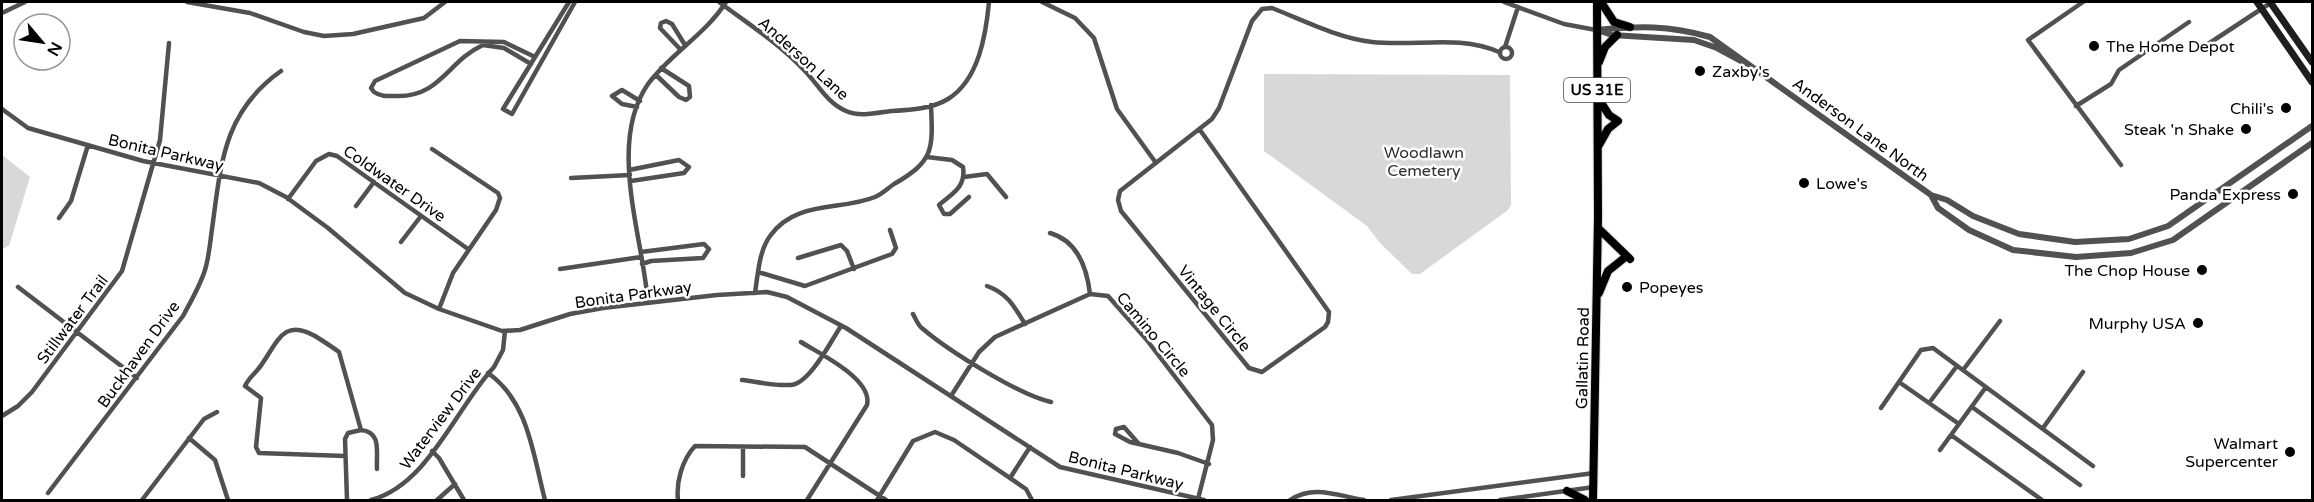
<svg xmlns="http://www.w3.org/2000/svg" width="2314" height="502" font-family="'Varela Round',sans-serif">
  <style>
    .green { fill: #d8d8d8 }
    .lines { fill: none; stroke-linecap: round; stroke-linejoin: round }
    .primary-casing { stroke: #dbdbdb; stroke-width: 10 }
    .minor { stroke: #515151; stroke-width: 4.5 }
    .tertiary { stroke: #515151; stroke-width: 6 }
    .secondary { stroke: #1e1e1e; stroke-width: 7 }
    .primary { stroke: #000; stroke-width: 8 }
    .poi-dot { fill: #000; stroke: #fff; stroke-width: 2 }
    .labels { text-anchor: middle; stroke-width: 5; stroke-linejoin: round; paint-order: stroke }
    .shield { fill: #fff; stroke: #4c4c4c; stroke-width: 1.5 }
    .shield-label { font-size: 15px; font-weight: bold; fill: #000 }
    .poi-label { font-size: 16px; fill: #000; stroke: #fff; text-anchor: end }
    .street-label { font-size: 16px; fill: #000; stroke: #fff }
    .park-label { font-size: 16px; fill: #2f2f2f; stroke: #fff }
  </style>
  <rect width="100%" height="100%" fill="#fff"/>
  <!-- green -->
  <path class="green" d="M1264 74 1510 75 1511 205 1508 210 1420 274H1412L1380 243 1367 226 1264 151Z
    M2 155 30 177 9 246 2 249Z"/>
  <g class="lines">
    <!-- primary casing -->
    <g class="primary-casing">
      <path id="primary" d="M1601 2 1614 22 1630 27
        M1599 62 1605 47 1617 35
        M1598 98 1609 115 1618 121 1608 129 1599 145
        M1598 228 1630 259
        M1599 293 1608 271 1623 259
        M1567 491 1585 500
        M1593 500 1598 217 1597 2"/>
    </g>
    <!-- minor -->
    <path class="minor" d="M187 2 250 13 304 32 324 36 353 34 424 18 445 2
      M569 2 503 109 512 114 575 2
      M719 2C747 23 780 44 804 70 818 84 826 102 846 111 859 117 876 113 891 111 909 110 932 109 948 99 979 80 986 34 989 2
      M1042 2 1075 18 1094 38 1117 109 1156 163
      M1504 2 1564 24 1596 30
      M2083 2 2028 40 2121 165
      M2 13 25 2
      M2205 46 2272 2
      M1500 53a6 6 0 1 1 12 0a6 6 0 1 1-12 0Z
      M1505 47 1518 7
      M680 49 660 28 661 23 666 21 672 24 685 45
      M531 64 504 48 483 45C448 61 440 97 397 96 389 96 381 97 374 92L371 88 375 81 460 41 504 42 535 57
      M656 75 679 97 686 100 690 97 689 86 661 68
      M2076 106 2111 84 2119 70 2189 22
      M637 107 622 104 612 96 622 90 640 101
      M2 109 28 128 143 161 259 183 286 197 328 228 405 293 439 309 502 331 520 330 570 314 603 308 717 295 767 292 787 297 846 328 1060 467 1204 500
      M1200 130 1329 312 1328 322 1325 327 1262 372 1249 368 1121 211 1118 200 1120 191 1212 119 1219 108 1252 21 1262 9 1272 8C1305 21 1338 38 1372 42 1415 47 1459 34 1499 52
      M432 149 498 193 500 198 496 210 453 273 439 309
      M927 157 952 160 963 167C966 187 953 193 939 205L944 214H950L969 197
      M629 170 679 160 689 167 684 173 631 181
      M964 177 987 174 1006 197
      M571 178 630 175
      M288 199 316 161 329 154 337 156 468 249
      M356 206 374 182
      M59 218 71 201 88 145
      M1050 233C1078 241 1087 268 1090 294
      M401 242 421 216
      M641 252 704 244 709 249 703 258 651 261 642 264
      M798 258 841 245 847 251 854 269
      M560 269 641 257
      M758 272 805 286 892 254 896 248 890 230
      M987 286C1007 293 1014 306 1025 324
      M18 287 137 378
      M755 293C758 274 759 251 770 236 795 200 841 211 875 197 882 194 888 188 894 184 934 161 933 150 931 105
      M648 303C643 237 607 143 648 84 671 53 706 34 726 2
      M913 314C916 319 918 326 923 329 949 351 1019 395 1051 402
      M801 342C820 354 873 379 867 405L807 500
      M1963 370 2000 321
      M488 373C529 402 533 455 545 500
      M742 380C758 382 775 386 790 385 809 385 831 341 841 326
      M1899 382 1959 424
      M951 396 979 352 995 337 1090 294 1108 296 1146 339 1212 425 1213 440 1198 499
      M1929 403 1957 366
      M1972 407 2080 485
      M1881 408 1921 350 1933 348 2093 466
      M2 416 18 406 32 392 122 271 160 140 169 43
      M2043 428 2083 372
      M1951 435 2042 500
      M189 438 215 460 228 500
      M1138 443 1124 427 1116 429 1115 434 1130 442 1178 453 1209 464
      M1940 450 1986 387
      M432 451 439 458 464 500
      M345 456 259 453 256 447 261 398 245 386C249 377 257 372 262 364 278 341 284 318 315 336 323 341 331 346 339 352L361 430C382 432 376 452 377 469
      M743 476V447
      M1010 478 1030 447
      M48 493 183 316C191 301 200 286 205 270 209 257 210 243 212 229 221 164 223 112 281 71
      M142 500 204 419 217 412
      M347 500 345 439 348 433 361 430
      M371 500C428 485 456 408 494 367L503 350 505 331
      M437 500 455 484
      M678 500C676 482 682 460 695 446L805 447 886 500
      M877 500 913 441 935 432 954 440 1026 489 1032 500
      M1290 500C1314 484 1338 496 1364 500
      M1391 500 1594 473
      M1500 500 1594 487"/>
    <!-- tertiary -->
    <path class="tertiary" d="M1596 30C1639 26 1668 25 1710 37L1931 195 1947 200 1973 216 2019 234 2075 242 2129 239 2168 226 2312 126
      M1600 31 1612 35 1694 40 1717 48 1743 62
      M1931 195 1938 208 1969 230 2013 250 2076 257 2131 253 2173 240 2312 143"/>
    <!-- secondary -->
    <path class="secondary" d="M2257 2 2312 82
      M2270 2 2312 62"/>
    <!-- primary -->
    <use href="#primary" class="primary"/>
  </g>
  <!-- markers -->
  <g class="poi-dot">
    <circle cx="2094" cy="46" r="6"/>
    <circle cx="1700" cy="71" r="6"/>
    <circle cx="2286" cy="108" r="6"/>
    <circle cx="2246" cy="129" r="6"/>
    <circle cx="1804" cy="183" r="6"/>
    <circle cx="2293" cy="194" r="6"/>
    <circle cx="2202" cy="270" r="6"/>
    <circle cx="1627" cy="287" r="6"/>
    <circle cx="2198" cy="323" r="6"/>
    <circle cx="2290" cy="452" r="6"/>
  </g>
  <g class="labels">
    <!-- shield labels -->
    <rect class="shield" x="1564" y="78" width="66" height="24" rx="4.5"/>
    <g class="shield-label">
      <text x="1597" y="95">US 31E</text>
    </g>
    <!-- poi labels -->
    <g class="poi-label">
      <text x="2106" y="52" text-anchor="start">The Home Depot</text>
      <text x="1712" y="77" text-anchor="start">Zaxby's</text>
      <text x="2274" y="114">Chili's</text>
      <text x="2234" y="135">Steak 'n Shake</text>
      <text x="1816" y="189" text-anchor="start">Lowe's</text>
      <text x="2281" y="200">Panda Express</text>
      <text x="2190" y="276">The Chop House</text>
      <text x="1639" y="293" text-anchor="start">Popeyes</text>
      <text x="2186" y="329">Murphy USA</text>
      <text x="2278" y="449">Walmart<tspan x="2278" dy="18">Supercenter</tspan></text>
    </g>
    <!-- street labels -->
    <g class="street-label">
      <text transform="translate(804 58) rotate(42)" y="6">Anderson Lane</text>
      <text transform="translate(1861 129) rotate(36)" y="6">Anderson Lane North</text>
      <text transform="translate(166 152) rotate(13)" y="6">Bonita Parkway</text>
      <text transform="translate(395 183) rotate(35)" y="6">Coldwater Drive</text>
      <text transform="translate(633 294) rotate(-8)" y="6">Bonita Parkway</text>
      <text transform="translate(1215 308) rotate(51)" y="6">Vintage Circle</text>
      <text transform="translate(72 319) rotate(-53)" y="6">Stillwater Trail</text>
      <text transform="translate(1154 334) rotate(50)" y="6">Camino Circle</text>
      <text transform="translate(138 354) rotate(-54)" y="6">Buckhaven Drive</text>
      <text transform="translate(1582 358) rotate(-89)" y="6">Gallatin Road</text>
      <text transform="translate(440 418) rotate(-53)" y="6">Waterview Drive</text>
      <text transform="translate(1126 470) rotate(14)" y="6">Bonita Parkway</text>
    </g>
    <!-- park labels -->
    <g class="park-label">
      <text x="1424" y="158">Woodlawn<tspan x="1424" dy="18">Cemetery</tspan></text>
    </g>
  </g>
  <!-- border -->
  <rect width="2314" height="502" fill="none" stroke="#000000" stroke-width="6"/>
  <!-- north arrow -->
  <g transform="translate(42 42) rotate(119)"><circle r="28" fill="#ffffff" stroke="#999999" stroke-width="1.5"/>
  <path d="M0-4.5L10 22L0 15L-10 22Z" fill="#000000"/>
  <text y="-9" font-size="16" font-weight="bold" text-anchor="middle" fill="#000000">N</text>
  </g>
</svg>
